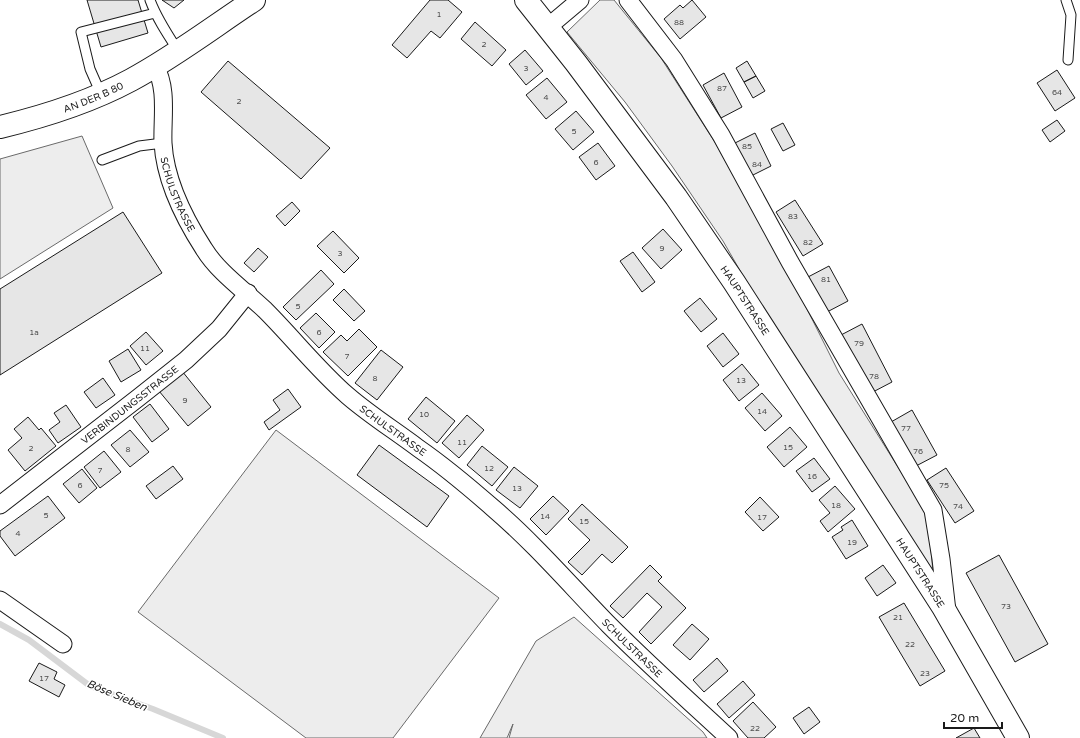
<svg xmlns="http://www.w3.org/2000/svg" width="1080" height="738" font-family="'Varela Round',sans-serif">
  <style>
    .built { fill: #ededed; stroke: #6a6a6a }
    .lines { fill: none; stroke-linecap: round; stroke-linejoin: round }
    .stream { stroke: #d7d7d7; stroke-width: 6 }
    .building { fill: #e6e6e6; stroke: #1a1a1a }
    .service-casing { stroke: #1a1a1a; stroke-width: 11 }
    .minor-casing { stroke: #1a1a1a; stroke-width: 19 }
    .secondary-casing { stroke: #1a1a1a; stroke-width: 24 }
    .service { stroke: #fff; stroke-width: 9 }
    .minor { stroke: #fff; stroke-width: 17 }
    .secondary { stroke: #fff; stroke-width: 22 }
    .labels { text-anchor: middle; stroke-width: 3; stroke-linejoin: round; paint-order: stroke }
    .number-label { font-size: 8px; fill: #4d4d4d }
    .street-label { font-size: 10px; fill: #1a1a1a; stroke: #fff }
    .water-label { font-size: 11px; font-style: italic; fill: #1a1a1a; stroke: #fff }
  </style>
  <rect width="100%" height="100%" fill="#fff"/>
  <!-- built -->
  <path class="built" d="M600 0H614L661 58 716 144 806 307 839 373 928 515 933 573 761 307 723 241 672 166 625 102 567 32Z
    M82 136 113 208 0 279V159Z
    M276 430 499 598 393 738H306L138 612Z
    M574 617 703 732 707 738H509L513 724 507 738H480L536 641Z"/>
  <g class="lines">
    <!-- stream -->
    <path class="stream" d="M0 624 29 640 90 686 153 709 223 738"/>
  </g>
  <!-- building -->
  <path class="building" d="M87 0H138L148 33 101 47Z
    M162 0H184L174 8Z
    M430 0H448L462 12 440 38 431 31 407 58 392 45Z
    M692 0 706 17 680 39 664 19 680 5 683 8Z
    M475 22 506 50 492 66 461 39Z
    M525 50 543 71 526 85 509 64Z
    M228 61 330 148 301 179 201 92Z
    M747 61 756 76 744 82 736 68Z
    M1057 70 1075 98 1055 111 1037 83Z
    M724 73 742 107 721 118 703 85Z
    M756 76 765 91 753 98 744 82Z
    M547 78 567 102 546 119 526 95Z
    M576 111 594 132 573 150 555 129Z
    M1057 120 1065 131 1050 142 1042 130Z
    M783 123 795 145 783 151 771 129Z
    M755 133 771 166 749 177 733 144Z
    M598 143 615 166 596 180 579 157Z
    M795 200 823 244 803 256 776 212Z
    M292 202 300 211 285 226 276 216Z
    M123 212 162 273 0 375V289Z
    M663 229 682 250 661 269 642 248Z
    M333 231 359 258 344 273 317 246Z
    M258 248 268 257 254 272 244 263Z
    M633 252 655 282 642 292 620 261Z
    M829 266 848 301 827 312 808 277Z
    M321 270 334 284 296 320 283 307Z
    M344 289 365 311 354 321 333 300Z
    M700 298 717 319 701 332 684 311Z
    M316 313 335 332 319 348 300 328Z
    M862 324 892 382 871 393 841 335Z
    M359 329 377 347 348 376 323 352 341 335 347 341Z
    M146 332 163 351 146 365 130 346Z
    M723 333 739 354 723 367 707 346Z
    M128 349 141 370 121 382 109 361Z
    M381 350 403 367 377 400 355 383Z
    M742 364 759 385 739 401 723 380Z
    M182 371 211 407 188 426 159 391Z
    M103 378 115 395 96 408 84 392Z
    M288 389 301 407 269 430 264 422 280 410 273 400Z
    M762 393 782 416 765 431 745 408Z
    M426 397 455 421 437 443 408 419Z
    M150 404 169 429 152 442 133 417Z
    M66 405 81 427 58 443 49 430 60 422 54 413Z
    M912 410 937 455 916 466 891 422Z
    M467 415 484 430 459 458 442 443Z
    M28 417 39 430 41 428 56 446 25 471 8 450 22 438 14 429Z
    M790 427 807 447 784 467 767 447Z
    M130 430 149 452 130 467 111 445Z
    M379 445 449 496 427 527 357 475Z
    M482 446 508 467 492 486 467 465Z
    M104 451 121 472 100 488 84 467Z
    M814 458 830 479 812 492 796 471Z
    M173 466 183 479 156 499 146 486Z
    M514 467 538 486 520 508 496 490Z
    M946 468 974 511 955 523 927 480Z
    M82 469 97 488 79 503 63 484Z
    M835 486 855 509 828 532 820 521 830 513 819 500Z
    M48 496 65 518 15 556 0 536V531Z
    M553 496 569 511 546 535 530 519Z
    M760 497 779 517 763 531 745 512Z
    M582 504 628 547 612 563 602 554 582 575 568 562 590 540 568 519Z
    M852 520 868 546 846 559 832 537 843 530 841 527Z
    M999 555 1048 644 1015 662 966 573Z
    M650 565 662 577 658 581 686 608 651 644 639 632 662 607 647 593 623 618 610 606Z
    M883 565 896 583 877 596 865 578Z
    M904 603 945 671 920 686 879 617Z
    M692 624 709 639 690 660 673 645Z
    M717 658 728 671 704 692 693 680Z
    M39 663 57 672 54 679 65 685 59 697 29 681Z
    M743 681 755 695 729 718 717 704Z
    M753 702 776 727 764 738H748L733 721Z
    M809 707 820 722 804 734 793 718Z
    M974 728 980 738H956Z"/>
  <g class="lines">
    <!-- service casing -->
    <g class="service-casing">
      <path id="service" d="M150 0C157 19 168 35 179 52
        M1066 0 1071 15 1068 60
        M101 94 90 69 81 32 155 13
        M102 160 139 146 163 143"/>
    </g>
    <!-- minor casing -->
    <g class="minor-casing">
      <g id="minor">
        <path d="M628 0 674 60 721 135 790 262 933 510 941 559 947 611"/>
        <path d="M548 27 580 0"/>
        <path id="s1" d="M155 66C168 89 162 118 163 143 165 179 184 218 204 249 218 272 245 291 265 310 293 338 318 370 348 396 370 415 394 430 418 448 444 466 469 487 493 508 534 543 571 586 609 625 648 664 689 701 729 738"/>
        <path id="s2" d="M0 505 138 398 186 360 219 329 248 293"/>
        <path d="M0 600 63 644"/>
      </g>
    </g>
    <!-- secondary casing -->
    <g class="secondary-casing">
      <g id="secondary">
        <path id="s3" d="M526 0 576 63 676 197 734 282 943 607 1018 738"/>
        <path id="s4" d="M0 127C46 116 90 102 131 80 174 57 213 27 254 0"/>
      </g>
    </g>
    <!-- service -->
    <use href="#service" class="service"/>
    <!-- minor -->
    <use href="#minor" class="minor"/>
    <!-- secondary -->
    <use href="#secondary" class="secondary"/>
  </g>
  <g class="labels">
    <!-- number labels -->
    <g class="number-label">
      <text x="439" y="17">1</text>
      <text x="679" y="25">88</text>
      <text x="484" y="47">2</text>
      <text x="526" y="71">3</text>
      <text x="722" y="91">87</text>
      <text x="1057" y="95">64</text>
      <text x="546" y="100">4</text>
      <text x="239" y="104">2</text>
      <text x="574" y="134">5</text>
      <text x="747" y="149">85</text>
      <text x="596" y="165">6</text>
      <text x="757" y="167">84</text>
      <text x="793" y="219">83</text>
      <text x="808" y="245">82</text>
      <text x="662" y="251">9</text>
      <text x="340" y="256">3</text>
      <text x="826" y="282">81</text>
      <text x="298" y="309">5</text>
      <text x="34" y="335">1a</text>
      <text x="319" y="335">6</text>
      <text x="859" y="346">79</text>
      <text x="145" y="351">11</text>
      <text x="347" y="359">7</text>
      <text x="874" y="379">78</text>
      <text x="375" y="381">8</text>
      <text x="741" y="383">13</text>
      <text x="185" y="403">9</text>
      <text x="762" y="414">14</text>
      <text x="424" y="417">10</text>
      <text x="906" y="431">77</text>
      <text x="462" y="445">11</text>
      <text x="788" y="450">15</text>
      <text x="31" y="451">2</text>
      <text x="128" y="452">8</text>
      <text x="918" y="454">76</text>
      <text x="489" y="471">12</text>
      <text x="100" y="473">7</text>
      <text x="812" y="479">16</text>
      <text x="80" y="488">6</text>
      <text x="944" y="488">75</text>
      <text x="517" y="491">13</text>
      <text x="836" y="508">18</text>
      <text x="958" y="509">74</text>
      <text x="46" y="518">5</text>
      <text x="545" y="519">14</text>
      <text x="762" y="520">17</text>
      <text x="584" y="524">15</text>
      <text x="18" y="536">4</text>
      <text x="852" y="545">19</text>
      <text x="1006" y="609">73</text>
      <text x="898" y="620">21</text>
      <text x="910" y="647">22</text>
      <text x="925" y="676">23</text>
      <text x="44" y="681">17</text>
      <text x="755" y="731">22</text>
    </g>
    <!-- street labels -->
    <g class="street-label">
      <text dy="4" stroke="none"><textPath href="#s4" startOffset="98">AN DER B 80</textPath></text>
      <text dy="4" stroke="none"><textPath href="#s1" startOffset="132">SCHULSTRASSE</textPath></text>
      <text dy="4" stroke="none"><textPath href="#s3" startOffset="372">HAUPTSTRASSE</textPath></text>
      <text dy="4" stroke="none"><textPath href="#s2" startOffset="164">VERBINDUNGSSTRASSE</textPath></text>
      <text dy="4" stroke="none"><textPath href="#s1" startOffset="456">SCHULSTRASSE</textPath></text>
      <text dy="4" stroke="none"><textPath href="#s3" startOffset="696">HAUPTSTRASSE</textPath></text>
      <text dy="4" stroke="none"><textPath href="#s1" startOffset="780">SCHULSTRASSE</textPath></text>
    </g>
    <!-- water labels -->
    <g class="water-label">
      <text transform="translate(117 695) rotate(23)" y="4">Böse Sieben</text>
    </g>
  </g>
  <!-- scale -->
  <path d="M944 722v6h58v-6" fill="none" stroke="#1a1a1a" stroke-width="2"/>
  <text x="950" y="722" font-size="12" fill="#1a1a1a" stroke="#ffffff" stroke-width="3" paint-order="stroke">20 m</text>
</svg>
